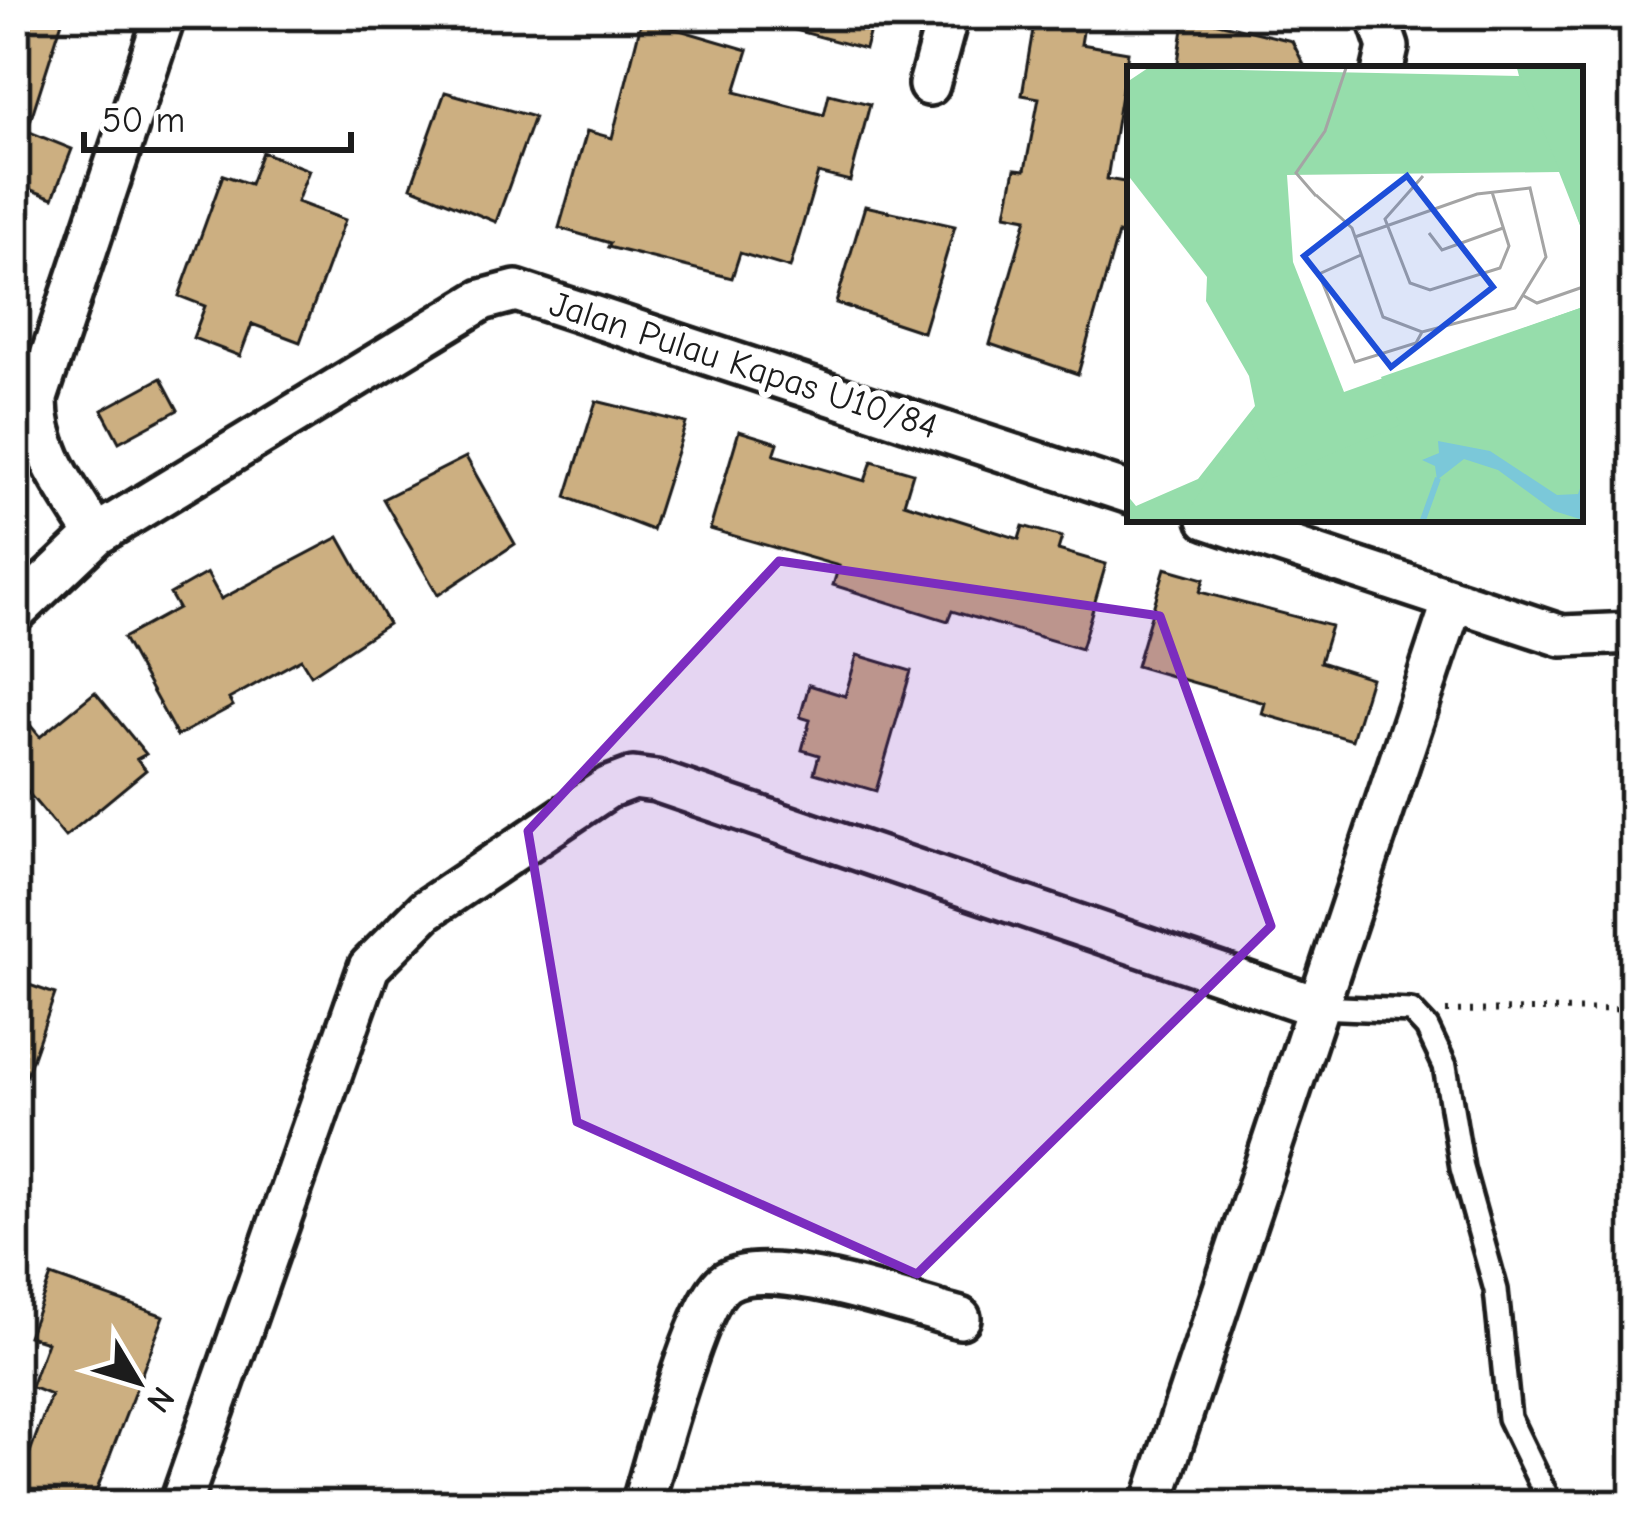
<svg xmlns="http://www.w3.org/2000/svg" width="1649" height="1520" font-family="'Comic Neue',sans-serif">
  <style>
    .building { fill: #ccaf81; stroke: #1c1c1c; stroke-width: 3 }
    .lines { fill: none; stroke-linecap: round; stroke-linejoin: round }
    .service-casing { stroke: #1c1c1c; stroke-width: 30 }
    .minor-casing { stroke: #1c1c1c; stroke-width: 48 }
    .path { stroke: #1c1c1c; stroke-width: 6; stroke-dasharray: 3 9; stroke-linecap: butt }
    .service { stroke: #fff; stroke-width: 21 }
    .minor { stroke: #fff; stroke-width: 39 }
    .marked { fill: #7b2cbf; fill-opacity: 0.2; stroke: #7b2cbf; stroke-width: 9; stroke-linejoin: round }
    .labels { text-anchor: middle; stroke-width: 12; stroke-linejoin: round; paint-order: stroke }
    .street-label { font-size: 36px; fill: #1c1c1c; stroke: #fff }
    .inset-river { fill: none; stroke: #7bc8d9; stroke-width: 6 }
    .inset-road { fill: none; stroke: #a4a4a4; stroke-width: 3 }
    .view { fill: #1d4ed8; fill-opacity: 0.15; stroke: #1d4ed8; stroke-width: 6 }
    .inset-edge { fill: none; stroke: #1c1c1c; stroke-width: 6 }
  </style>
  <rect width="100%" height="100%" fill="#fff"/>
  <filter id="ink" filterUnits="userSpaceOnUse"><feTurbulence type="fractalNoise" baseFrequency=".00833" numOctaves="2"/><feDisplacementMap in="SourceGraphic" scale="24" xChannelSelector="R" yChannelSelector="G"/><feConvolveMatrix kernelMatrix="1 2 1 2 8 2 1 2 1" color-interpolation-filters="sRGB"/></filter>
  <g filter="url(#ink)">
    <!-- building -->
    <path class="building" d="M15 15H64L27 131 72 149 53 198 15 184Z
      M774 15H874L865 49 773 24Z
      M1185 15 1292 41 1306 69H1177Z
      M1035 18 1084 26 1081 44 1128 52 1107 179 1130 183V236L1118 234 1078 374 990 344 1027 218 1006 214 1015 169 1025 170 1039 98 1022 95Z
      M642 19 748 50 735 92 824 115 829 94 870 104 850 181 818 173 790 268 740 253 732 278 608 247 610 243 559 228 587 131 612 138Z
      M445 92 534 117 496 222 411 187Z
      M262 152 309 170 297 202 345 220 300 342 252 324 240 356 193 338 205 306 179 296 223 175 250 184Z
      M865 206 955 226 923 332 836 303Z
      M161 378 178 410 119 442 102 410Z
      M596 401 686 423 652 530 566 497Z
      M739 431 778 443 774 455 865 481 872 461 913 473 904 503 1019 539 1023 526 1062 537 1058 550 1106 564 1081 649 952 611 948 621 833 585 839 566 710 529Z
      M466 457 515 544 438 595 383 499Z
      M339 537 388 624 311 675 301 659 229 699 233 706 177 736 123 638 178 608 170 594 207 573 221 599Z
      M1165 568 1204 579 1200 592 1331 626 1320 662 1371 678 1352 740 1262 714 1265 703 1136 666Z
      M857 655 911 671 876 791 814 773 819 755 802 750 810 720 800 717 809 685 845 696Z
      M95 692 146 754 137 759 146 770 65 837 15 777V707L40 737Z
      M15 980 55 994 19 1097H15Z
      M51 1276 164 1316 91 1505H15V1450L29 1455 51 1395 31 1387 47 1342 28 1336Z"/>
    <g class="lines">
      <!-- service casing -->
      <g class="service-casing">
        <path id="service" d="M1318 1007 1411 1011 1427 1028 1445 1066 1462 1168 1496 1290 1509 1418 1551 1505"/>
      </g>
      <!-- minor casing -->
      <g class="minor-casing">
        <path id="minor" d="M1377 15 1388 47 1383 69
          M929 85 948 15
          M1208 519 1562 636 1634 633
          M96 535C69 491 36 452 37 398L165 15
          M15 612 96 535 482 300 516 291 1130 493
          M180 1505 369 967 426 910 609 787 633 778 656 781 1318 1007
          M642 1505C655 1463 696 1302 726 1282 769 1254 910 1305 960 1318
          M1152 1505 1453 601"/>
      </g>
      <!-- path -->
      <path class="path" d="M1446 1011 1634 1009"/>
      <!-- service -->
      <use href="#service" class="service"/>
      <!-- minor -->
      <use href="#minor" class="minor"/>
    </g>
  </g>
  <!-- marked area -->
  <path class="marked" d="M779 561 1160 616 1271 926 917 1274 577 1122 528 831Z"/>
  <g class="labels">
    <!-- street labels -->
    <g class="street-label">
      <text transform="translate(744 364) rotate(18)" y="13">Jalan Pulau Kapas U10/84</text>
    </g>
  </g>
  <!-- overview -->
  <g transform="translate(1127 66)">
    <rect width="456" height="456" fill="#fff"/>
    <path d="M21 2 392 10 390 2H456V167L432 106 160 109 166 196 217 326 456 241V414L445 454H0V429L9 440 71 413 128 340 122 310 79 235 80 211 0 108V16Z" fill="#96ddab"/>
    <path d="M390 2H456V167L433 105ZM456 241V454H55L122 349 146 412 273 359 254 311Z" fill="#96ddab"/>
    <path d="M311 375 363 385 430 429 451 428 456 414V454L427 445 371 404 337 393 310 414 308 400 295 394 312 387Z" fill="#7bc8d9"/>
    <path class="inset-river" d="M296 454 311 412"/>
    <path class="inset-road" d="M296 110 258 153 283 217 303 224 373 202 382 180 365 126M189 129 225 162 256 251 295 266 388 242 419 191 403 122 350 128 228 171M189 130 169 107 198 65 219 2M302 167 315 184 376 162M234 189 192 208 228 296 289 277 295 266M397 230 410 237 456 221"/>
    <path class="view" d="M280 110 366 221 264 301 177 190Z"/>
    <rect width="456" height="456" class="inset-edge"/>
  </g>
  <!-- margin -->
  <rect width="1649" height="1520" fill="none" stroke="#fff" stroke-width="60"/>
  <rect x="30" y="30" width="1589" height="1460" fill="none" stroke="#1c1c1c" stroke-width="4.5" filter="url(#ink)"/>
  <!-- north arrow -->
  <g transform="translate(138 1382) rotate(128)" stroke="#ffffff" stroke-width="9" paint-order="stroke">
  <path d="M0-9L21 45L0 30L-21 45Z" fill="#1c1c1c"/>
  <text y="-18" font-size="33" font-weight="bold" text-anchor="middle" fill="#1c1c1c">N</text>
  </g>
  <!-- scale -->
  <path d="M84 132v18h267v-18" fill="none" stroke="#1c1c1c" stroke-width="6"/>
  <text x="102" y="132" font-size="36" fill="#1c1c1c" stroke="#ffffff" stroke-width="9" paint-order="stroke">50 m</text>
</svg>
